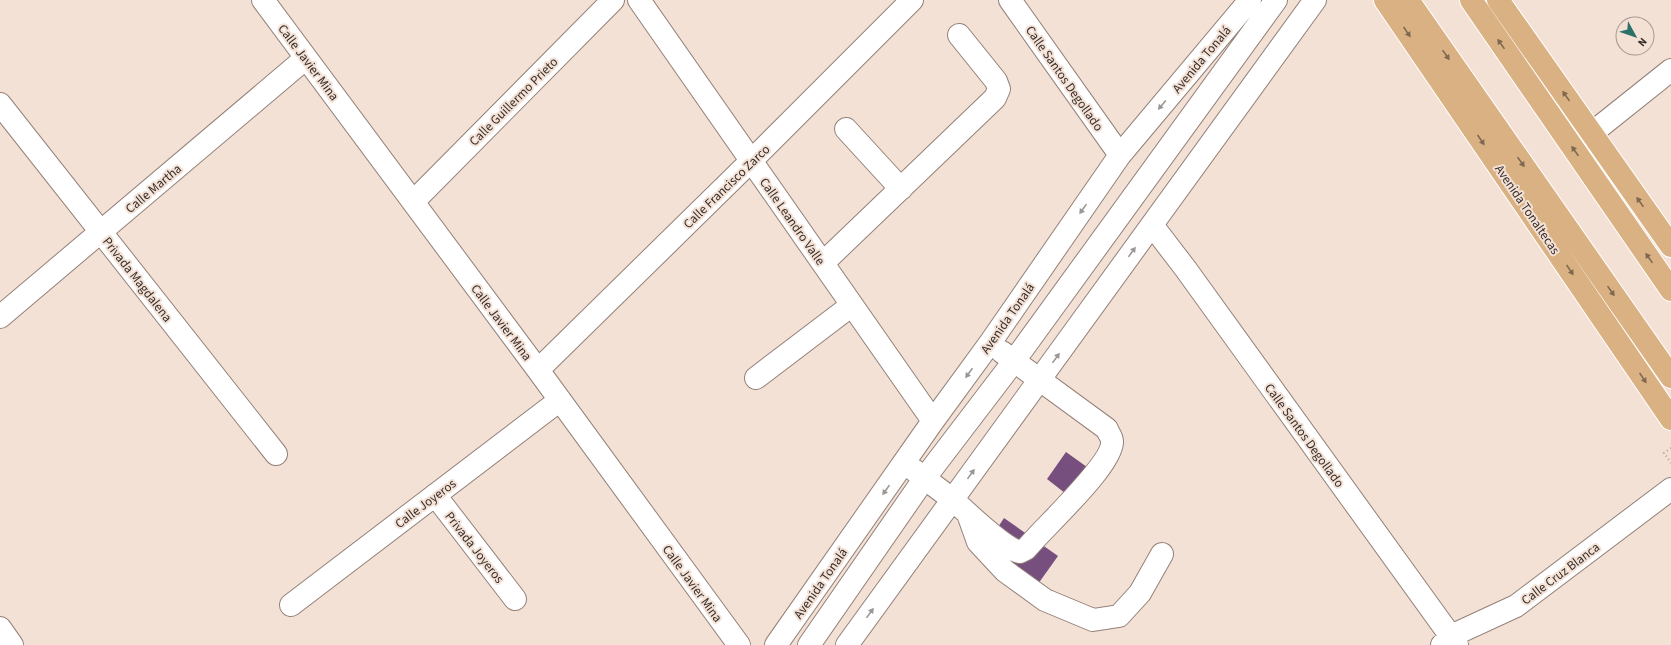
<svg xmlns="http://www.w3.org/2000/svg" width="1671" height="645" font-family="'Source Sans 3',sans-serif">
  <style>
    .building { fill: #774f7f }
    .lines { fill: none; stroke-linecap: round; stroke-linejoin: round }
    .minor-casing { stroke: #938178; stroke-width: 24 }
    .major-casing { stroke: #fff; stroke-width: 24 }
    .path { stroke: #baaba2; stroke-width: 2.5; stroke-dasharray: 1 3; stroke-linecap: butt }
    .minor { stroke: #fff; stroke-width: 22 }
    .major { stroke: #dab182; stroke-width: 22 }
    .oneway { fill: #7f6851 }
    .oneway2 { fill: #9a9694 }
    .labels { text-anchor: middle; stroke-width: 4; stroke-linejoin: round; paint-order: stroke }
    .street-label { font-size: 13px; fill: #342d29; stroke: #f4e1d6 }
  </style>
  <rect width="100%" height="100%" fill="#f4e1d6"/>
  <!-- building -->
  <path class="building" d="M1066 452 1087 467 1070 497 1047 479Z
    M1004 518 1058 556 1038 584 985 547Z"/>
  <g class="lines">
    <!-- minor casing -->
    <g class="minor-casing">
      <path id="minor" d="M263 0 538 370 739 645
        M639 0 933 421
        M1010 0 1120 155
        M0 104 276 454
        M846 129 901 189
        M1592 133 1671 70
        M413 202 613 0
        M1152 225 1185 268 1457 645
        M823 263 995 98 999 89 996 81 959 35
        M0 317 306 58
        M538 370 751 161 912 0
        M756 378 852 305
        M914 470C927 481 941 490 954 501 969 514 1003 548 1020 552L1026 549C1042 529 1114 464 1112 441 1112 437 1108 433 1107 429L1002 352
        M435 495 515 599
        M968 514 978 542 1005 571 1045 600 1093 620 1119 616 1140 593 1162 554
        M291 605 560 400
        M0 628 12 645
        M776 645 933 421 990 343 1120 155 1250 0
        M809 645 924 479 1014 361 1276 0
        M847 645 1315 0
        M1442 645 1451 636 1516 606 1671 489"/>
    </g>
    <!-- major casing -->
    <g class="major-casing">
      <path id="major" d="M1385 0 1671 419
        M1408 0 1671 377
        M1471 0 1671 290
        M1498 0 1671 246"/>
    </g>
    <!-- path -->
    <path class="path" d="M1671 448 1664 453 1671 463"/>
    <!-- minor -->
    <use href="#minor" class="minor"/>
    <!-- major -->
    <use href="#major" class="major"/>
  </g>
  <!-- one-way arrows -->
  <defs><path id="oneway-solid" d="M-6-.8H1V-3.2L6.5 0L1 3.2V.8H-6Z"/></defs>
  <g class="oneway">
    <use href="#oneway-solid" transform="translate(1407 32) rotate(56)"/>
    <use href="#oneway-solid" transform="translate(1501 44) rotate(-125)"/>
    <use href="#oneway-solid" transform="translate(1446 55) rotate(55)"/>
    <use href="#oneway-solid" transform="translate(1566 96) rotate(-125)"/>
    <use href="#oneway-solid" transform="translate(1481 140) rotate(56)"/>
    <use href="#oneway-solid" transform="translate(1575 151) rotate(-125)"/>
    <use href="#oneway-solid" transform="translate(1521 162) rotate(55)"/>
    <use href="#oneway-solid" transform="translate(1640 202) rotate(-125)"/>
    <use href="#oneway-solid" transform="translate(1649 258) rotate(-125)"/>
    <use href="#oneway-solid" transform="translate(1570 270) rotate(56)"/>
    <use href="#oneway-solid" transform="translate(1611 291) rotate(55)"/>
    <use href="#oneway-solid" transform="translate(1643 378) rotate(56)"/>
  </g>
  <g class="oneway2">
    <use href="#oneway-solid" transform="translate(1162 105) rotate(130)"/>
    <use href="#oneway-solid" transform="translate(1083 209) rotate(125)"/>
    <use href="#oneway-solid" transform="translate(1132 252) rotate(-54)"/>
    <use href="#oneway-solid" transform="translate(1056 358) rotate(-54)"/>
    <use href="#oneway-solid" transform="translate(969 373) rotate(126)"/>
    <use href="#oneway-solid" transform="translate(971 474) rotate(-54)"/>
    <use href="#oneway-solid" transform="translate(886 490) rotate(125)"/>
    <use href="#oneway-solid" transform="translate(870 613) rotate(-54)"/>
  </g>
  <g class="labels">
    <!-- street labels -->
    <g class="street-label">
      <text transform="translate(1201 59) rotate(-50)" y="5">Avenida Tonalá</text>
      <text transform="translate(309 62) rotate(53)" y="5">Calle Javier Mina</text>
      <text transform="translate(1065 78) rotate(55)" y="5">Calle Santos Degollado</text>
      <text transform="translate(513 101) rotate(-45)" y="5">Calle Guillermo Prieto</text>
      <text transform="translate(726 186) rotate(-44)" y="5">Calle Francisco Zarco</text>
      <text transform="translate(153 188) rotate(-40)" y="5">Calle Martha</text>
      <text transform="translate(1528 209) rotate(56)" y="5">Avenida Tonaltecas</text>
      <text transform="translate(793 221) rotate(55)" y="5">Calle Leandro Valle</text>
      <text transform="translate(138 279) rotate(52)" y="5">Privada Magdalena</text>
      <text transform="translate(1007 318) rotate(-55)" y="5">Avenida Tonalá</text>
      <text transform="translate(502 322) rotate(53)" y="5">Calle Javier Mina</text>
      <text transform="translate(1305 435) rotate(54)" y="5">Calle Santos Degollado</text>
      <text transform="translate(425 503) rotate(-37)" y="5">Calle Joyeros</text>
      <text transform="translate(475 547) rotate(52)" y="5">Privada Joyeros</text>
      <text transform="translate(1560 573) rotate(-37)" y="5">Calle Cruz Blanca</text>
      <text transform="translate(693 583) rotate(54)" y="5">Calle Javier Mina</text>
      <text transform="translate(820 583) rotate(-55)" y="5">Avenida Tonalá</text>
    </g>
  </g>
  <!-- north arrow -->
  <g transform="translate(1635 36) rotate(130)"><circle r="19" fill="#f4e1d6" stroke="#a79991"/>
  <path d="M0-3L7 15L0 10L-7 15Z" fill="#2a7167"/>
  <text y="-6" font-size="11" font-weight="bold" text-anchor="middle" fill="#342d29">N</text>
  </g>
</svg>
